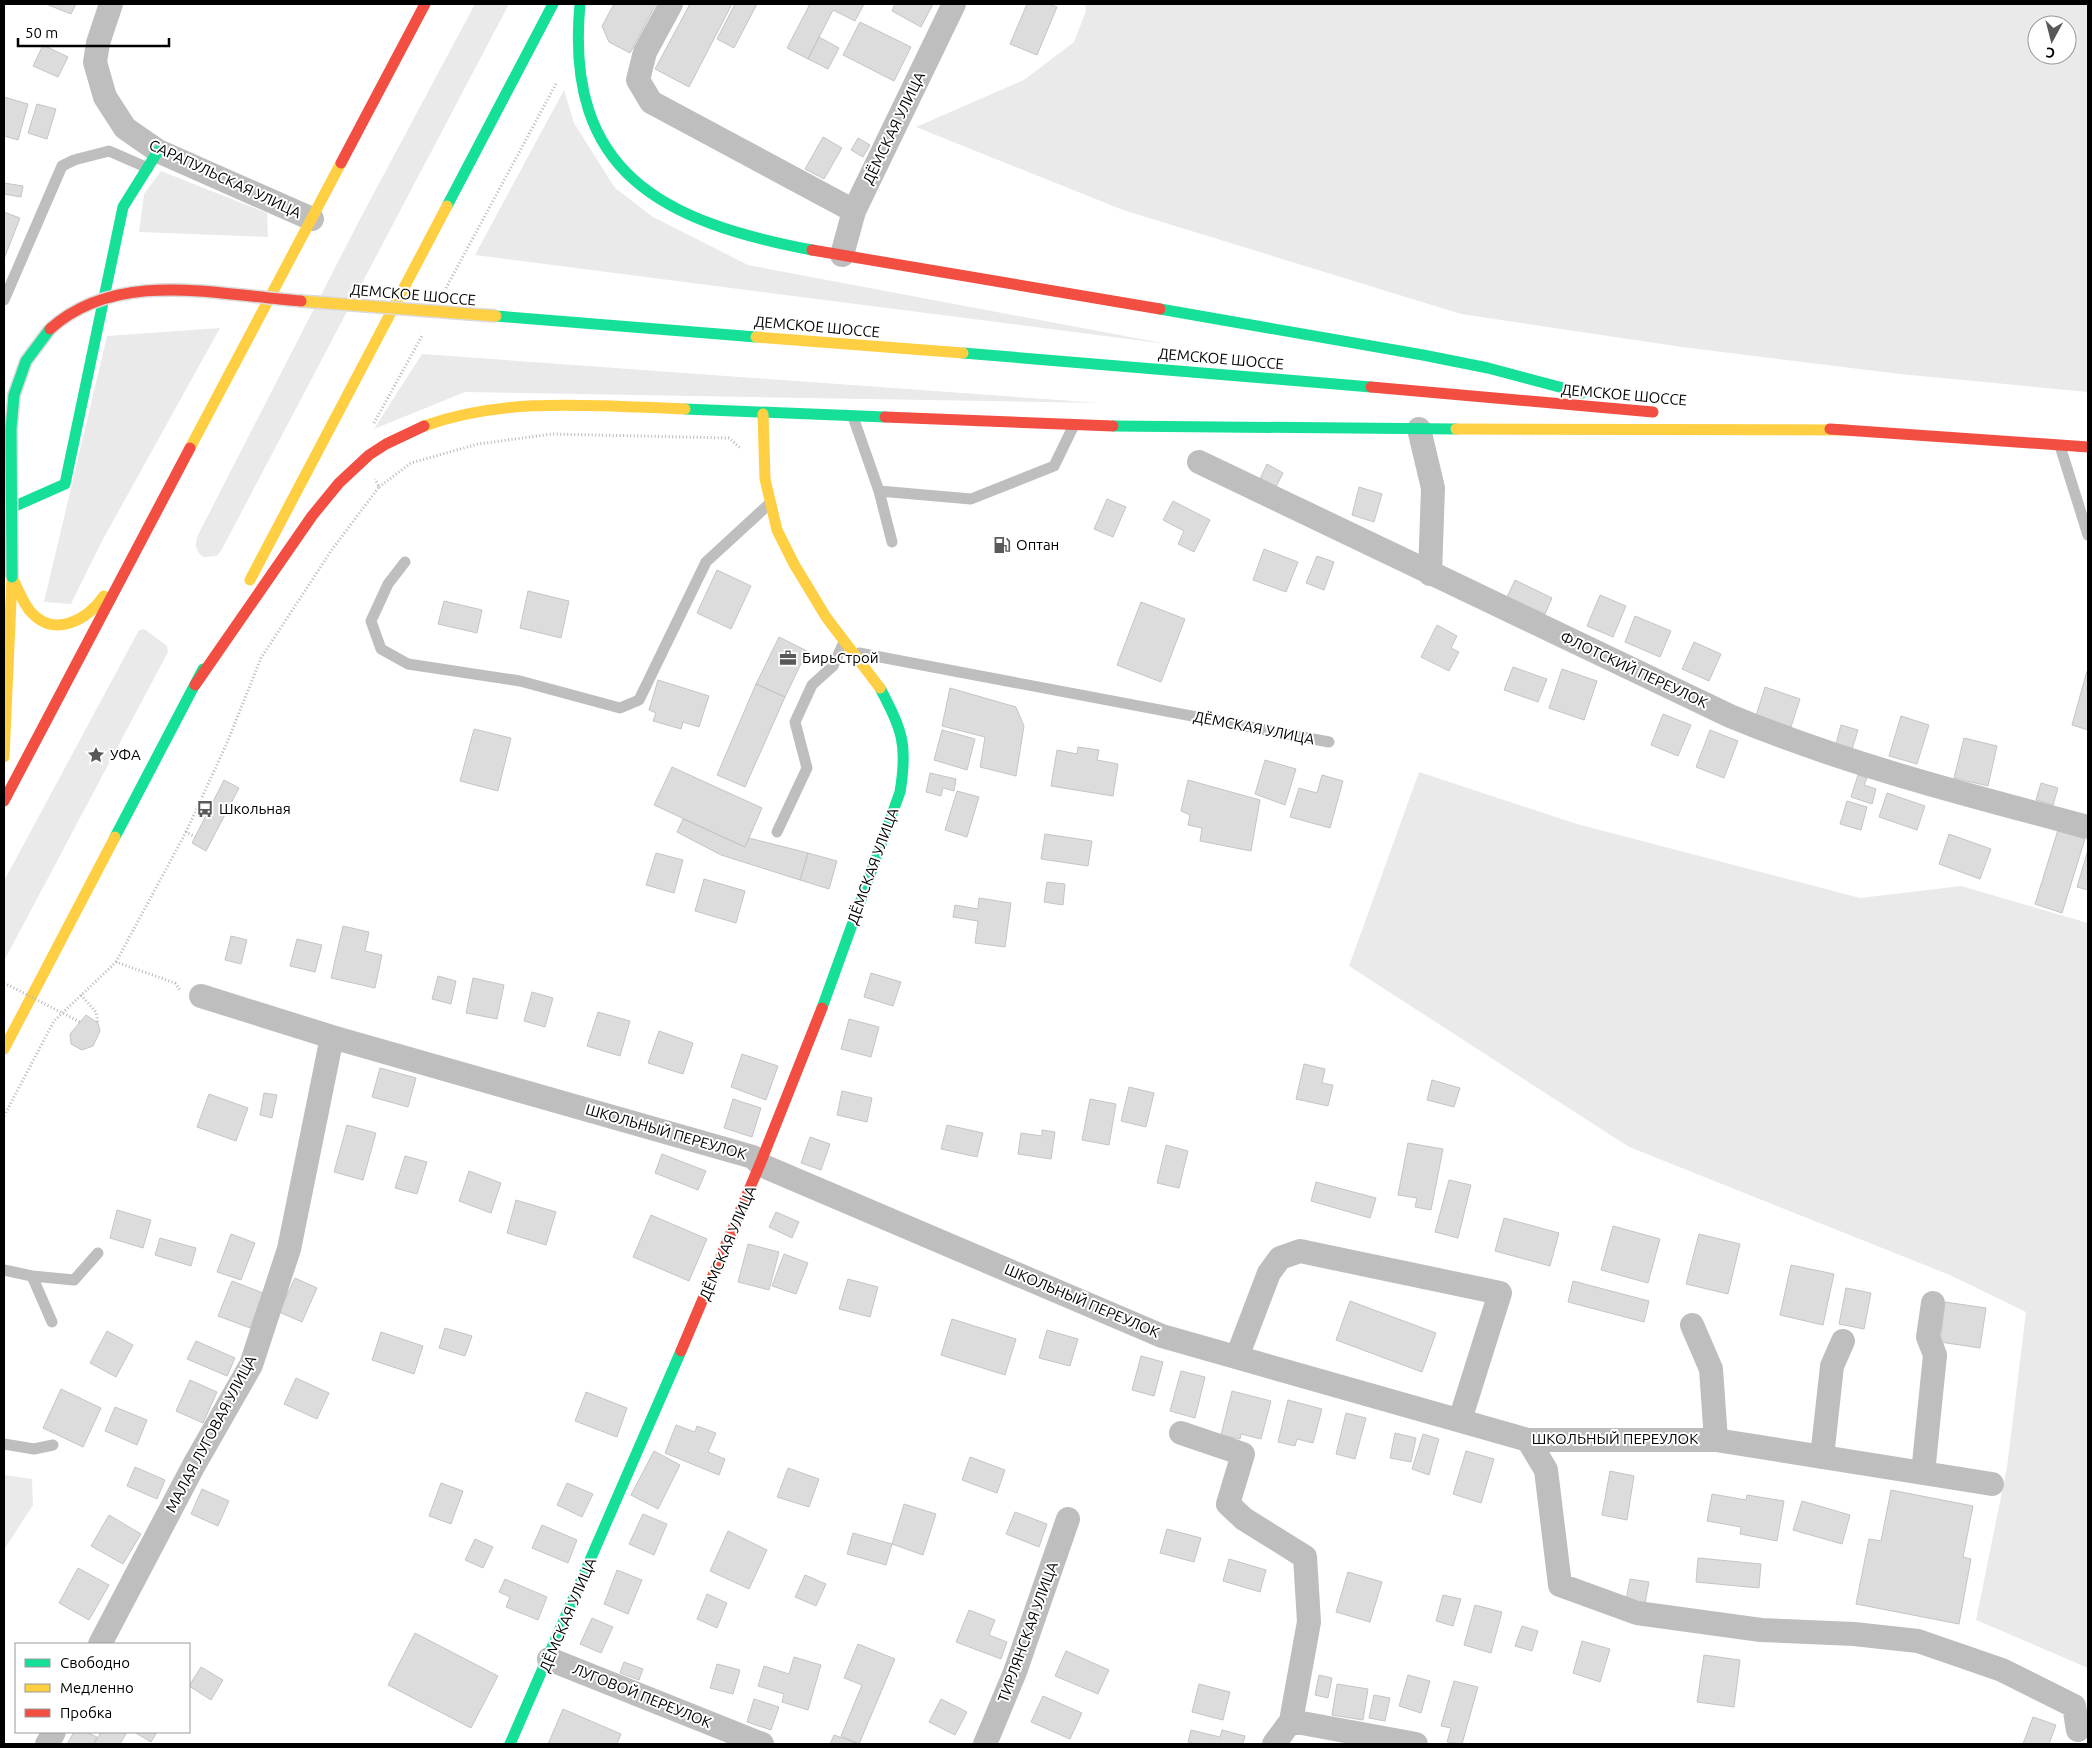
<svg xmlns="http://www.w3.org/2000/svg" width="2092" height="1748" font-family="Ubuntu,sans-serif">
  <style>
    .green { fill: #eaeaea; fill-rule: evenodd }
    .building { fill: #dcdcdc; stroke: #c5c5c5 }
    .lines { fill: none; stroke-linecap: round; stroke-linejoin: round }
    .path { stroke: #b8b8b8; stroke-width: 3; stroke-dasharray: 1 2.5; stroke-linecap: butt }
    .lane { stroke: #bebebe; stroke-width: 11 }
    .street { stroke: #bebebe; stroke-width: 24 }
    .fast { stroke: #16e098; stroke-width: 11 }
    .slow { stroke: #ffcf43; stroke-width: 11 }
    .jam { stroke: #f24e42; stroke-width: 11 }
    .fast-bridge-casing { stroke: #dbdbdb; stroke-width: 14; stroke-linecap: butt }
    .slow-bridge-casing { stroke: #dbdbdb; stroke-width: 14; stroke-linecap: butt }
    .jam-bridge-casing { stroke: #dbdbdb; stroke-width: 14; stroke-linecap: butt }
    .path-bridge { stroke: #b8b8b8; stroke-width: 3; stroke-dasharray: 1 2.5; stroke-linecap: butt }
    .fast-bridge { stroke: #16e098; stroke-width: 11 }
    .slow-bridge { stroke: #ffcf43; stroke-width: 11 }
    .jam-bridge { stroke: #f24e42; stroke-width: 11 }
    .labels { text-anchor: middle; stroke-width: 4; stroke-linejoin: round; paint-order: stroke }
    .street-label { font-size: 15px; fill: #000; stroke: #fff }
    .poi-label { font-size: 15px; fill: #000; stroke: #fff; text-anchor: start }
  </style>
  <rect width="100%" height="100%" fill="#fff"/>
  <!-- green -->
  <path class="green" d="M475 4H509L222 549 217 556 203 557C193 549 195 541 200 531L360 219Z
    M1085 4H2088V392L1900 374 1682 347 1461 314 1123 210 916 127 1024 80 1074 42 1086 11ZM2037 25H2067V55H2037Z
    M564 90 574 123 615 188 653 217 748 265 1167 344 475 255Z
    M161 171 267 213 268 237 139 232 144 194Z
    M220 328 102 541 71 604 44 602 107 336Z
    M422 354 1100 403 465 392 374 429Z
    M144 629 167 646 168 652 4 961V881L139 630Z
    M1419 772 1577 824 1860 898 1961 886 2088 923V1668L1976 1620 2007 1467 2026 1312 1950 1275 1629 1147 1349 966Z
    M4 1475 32 1479 33 1505 4 1550Z"/>
  <!-- building -->
  <path class="building" d="M46 4H76L71 14Z
    M614 4H656L630 53 609 42 602 26Z
    M690 4H732L689 87 655 69Z
    M735 4H757L734 48 717 39Z
    M810 4H864L855 21 833 10 808 59 787 48Z
    M895 4H933L921 27 892 11Z
    M1027 4H1048L1057 7 1037 55 1010 44Z
    M860 22 911 47 894 81 843 55Z
    M819 37 839 48 828 69 808 59Z
    M43 45 68 57 58 77 33 66Z
    M4 97 28 104 18 140 4 136Z
    M37 104 56 109 47 139 28 133Z
    M823 137 842 148 824 179 805 169Z
    M858 138 870 145 863 157 851 150Z
    M4 183 23 186 21 197 4 194Z
    M4 212 20 218 4 259Z
    M1267 464 1283 473 1275 489 1259 481Z
    M1359 487 1382 494 1374 522 1352 515Z
    M1107 499 1126 507 1113 537 1094 529Z
    M1173 501 1210 520 1194 552 1178 544 1184 531 1163 520Z
    M1264 549 1298 562 1286 592 1253 580Z
    M1317 556 1334 562 1324 590 1306 583Z
    M717 570 751 586 731 629 697 613Z
    M1515 580 1552 598 1545 614 1507 597Z
    M528 591 569 601 561 638 520 628Z
    M1600 595 1626 606 1613 637 1587 626Z
    M444 601 482 610 477 633 438 624Z
    M1141 602 1185 619 1161 682 1117 665Z
    M1635 616 1671 631 1660 657 1625 642Z
    M1437 625 1457 636 1451 648 1459 652 1449 671 1421 657Z
    M779 637 807 651 785 697 756 684Z
    M1694 642 1721 654 1709 681 1682 669Z
    M1513 667 1547 679 1538 702 1504 690Z
    M1562 669 1597 681 1584 720 1549 708Z
    M2087 671H2088V730L2072 725Z
    M658 680 709 696 699 727 683 722 681 729 653 721 656 713 649 710Z
    M756 684 785 697 745 787 717 775Z
    M1765 687 1800 699 1791 727 1756 716Z
    M950 688 1016 707 1024 726 1016 776 980 767 985 737 942 726Z
    M1663 714 1691 725 1678 756 1651 745Z
    M1901 716 1929 725 1917 764 1889 756Z
    M1841 725 1858 730 1852 749 1836 744Z
    M474 729 511 738 498 791 460 781Z
    M942 730 975 739 967 770 934 760Z
    M1710 730 1738 741 1724 778 1696 767Z
    M1964 738 1997 746 1988 786 1954 778Z
    M1078 747 1099 750 1097 760 1118 764 1113 796 1051 786 1057 750 1077 754Z
    M1265 760 1296 769 1285 805 1255 794Z
    M672 767 762 808 745 847 654 805Z
    M930 773 956 779 954 791 943 788 941 796 926 792Z
    M1322 775 1343 781 1330 828 1290 817 1299 788 1317 793Z
    M1858 775 1867 778 1864 785 1876 789 1872 804 1851 797Z
    M224 780 239 788 206 851 192 843Z
    M1188 780 1260 800 1251 851 1200 841 1202 828 1188 825 1190 815 1181 811Z
    M2041 783 2058 788 2053 805 2036 800Z
    M957 791 979 797 967 837 945 830Z
    M1887 793 1925 806 1917 830 1879 817Z
    M1847 801 1867 807 1861 830 1840 824Z
    M683 819 745 847 749 838 808 853 800 880 721 855 677 832Z
    M2058 830 2085 839 2062 913 2035 904Z
    M1045 834 1092 841 1088 866 1041 859Z
    M1949 834 1991 849 1980 879 1939 864Z
    M2088 850V890L2077 887Z
    M656 853 683 860 674 893 646 885Z
    M808 853 837 861 829 889 800 880Z
    M704 879 745 891 736 923 695 911Z
    M1047 882 1065 884 1063 905 1044 902Z
    M979 898 1011 903 1005 947 975 943 978 921 953 917 955 905 978 909Z
    M343 926 369 932 365 951 382 955 375 988 331 978Z
    M231 936 247 940 241 964 225 960Z
    M297 939 322 945 315 972 290 966Z
    M871 973 901 982 893 1006 864 997Z
    M438 976 456 981 451 1004 432 999Z
    M473 978 504 985 497 1019 466 1013Z
    M532 992 553 998 545 1027 524 1021Z
    M598 1012 630 1021 620 1056 587 1046Z
    M86 1015 98 1023 100 1031 93 1046 82 1050 71 1044 70 1034Z
    M849 1019 879 1027 871 1057 841 1049Z
    M659 1031 693 1043 683 1074 648 1063Z
    M742 1054 778 1066 766 1100 731 1087Z
    M1304 1064 1325 1069 1322 1083 1333 1085 1328 1106 1296 1099Z
    M380 1068 416 1078 408 1107 372 1097Z
    M1432 1080 1460 1088 1454 1107 1427 1100Z
    M1129 1087 1154 1093 1146 1127 1121 1121Z
    M842 1091 872 1098 867 1122 837 1115Z
    M264 1093 277 1095 272 1118 260 1115Z
    M209 1094 248 1108 236 1141 197 1127Z
    M733 1099 761 1108 752 1137 724 1128Z
    M1090 1099 1116 1104 1109 1145 1082 1140Z
    M347 1125 376 1133 363 1180 334 1172Z
    M947 1125 983 1133 977 1157 941 1149Z
    M1042 1130 1055 1132 1051 1159 1018 1154 1021 1133 1042 1136Z
    M810 1137 830 1144 821 1170 801 1163Z
    M1408 1143 1443 1149 1431 1210 1415 1207 1417 1198 1398 1195Z
    M1166 1145 1188 1151 1179 1188 1157 1183Z
    M662 1154 706 1171 698 1190 655 1173Z
    M405 1156 427 1162 417 1194 395 1188Z
    M469 1171 501 1183 491 1213 459 1201Z
    M1449 1180 1471 1185 1458 1238 1435 1232Z
    M1316 1182 1376 1198 1370 1218 1311 1201Z
    M516 1200 556 1212 546 1245 507 1233Z
    M117 1210 151 1220 143 1248 110 1238Z
    M776 1212 799 1222 792 1238 769 1227Z
    M651 1215 707 1239 689 1281 633 1257Z
    M1504 1218 1559 1233 1550 1266 1495 1251Z
    M1613 1226 1660 1239 1648 1283 1601 1270Z
    M231 1234 255 1243 241 1280 217 1272Z
    M1699 1234 1740 1244 1728 1294 1686 1284Z
    M160 1238 196 1248 191 1266 155 1255Z
    M748 1244 779 1252 769 1290 738 1282Z
    M784 1254 808 1263 796 1294 772 1286Z
    M1791 1265 1834 1274 1823 1325 1780 1315Z
    M295 1278 317 1288 302 1322 279 1312Z
    M848 1279 878 1287 870 1317 839 1309Z
    M232 1281 263 1293 250 1328 218 1316Z
    M1573 1281 1649 1301 1644 1322 1568 1302Z
    M1846 1288 1871 1293 1864 1329 1839 1324Z
    M1350 1301 1436 1333 1422 1372 1336 1340Z
    M1945 1302 1986 1308 1980 1348 1940 1342Z
    M952 1319 1016 1339 1005 1375 941 1355Z
    M445 1328 472 1336 465 1356 439 1348Z
    M1047 1330 1078 1339 1070 1366 1039 1358Z
    M107 1331 133 1345 116 1377 90 1363Z
    M381 1332 423 1346 414 1374 372 1360Z
    M196 1341 235 1358 227 1376 187 1359Z
    M1141 1356 1163 1362 1154 1396 1132 1390Z
    M1181 1371 1205 1377 1195 1418 1170 1411Z
    M296 1378 329 1393 317 1419 284 1404Z
    M190 1380 217 1392 203 1423 176 1411Z
    M61 1389 101 1408 83 1447 43 1428Z
    M1232 1391 1271 1401 1261 1439 1241 1434 1240 1439 1221 1435Z
    M586 1392 627 1408 617 1437 575 1421Z
    M1288 1400 1322 1409 1313 1443 1297 1439 1295 1446 1278 1442Z
    M115 1407 147 1420 137 1445 105 1431Z
    M1346 1413 1366 1418 1355 1459 1336 1454Z
    M676 1425 695 1432 697 1426 716 1433 708 1452 725 1459 719 1475 665 1453Z
    M1395 1433 1416 1438 1411 1462 1390 1458Z
    M1423 1434 1439 1439 1429 1475 1412 1469Z
    M654 1451 680 1465 658 1509 631 1495Z
    M1466 1451 1494 1459 1481 1503 1453 1494Z
    M970 1457 1005 1470 997 1493 962 1480Z
    M135 1467 165 1480 157 1499 127 1486Z
    M788 1468 819 1479 809 1507 777 1497Z
    M1610 1471 1634 1476 1627 1520 1602 1515Z
    M441 1483 463 1491 451 1524 429 1516Z
    M567 1483 593 1494 582 1517 557 1505Z
    M202 1489 229 1501 218 1526 191 1514Z
    M1891 1490 1973 1506 1963 1557 1971 1559 1959 1624 1856 1604 1869 1539 1881 1541Z
    M1712 1494 1746 1500 1747 1495 1784 1501 1777 1541 1740 1534 1741 1527 1707 1521Z
    M1802 1501 1850 1515 1842 1544 1793 1530Z
    M904 1504 936 1514 923 1555 892 1544Z
    M1015 1512 1047 1524 1039 1547 1006 1534Z
    M643 1514 667 1524 654 1555 629 1544Z
    M109 1515 141 1534 123 1564 91 1546Z
    M542 1525 577 1540 568 1563 532 1548Z
    M1167 1529 1201 1538 1194 1562 1160 1553Z
    M728 1531 767 1550 749 1589 710 1571Z
    M853 1533 892 1544 886 1565 847 1554Z
    M475 1539 493 1547 483 1568 465 1560Z
    M1698 1558 1761 1564 1759 1588 1696 1582Z
    M1229 1559 1266 1570 1260 1592 1223 1581Z
    M78 1568 109 1585 89 1620 59 1603Z
    M617 1570 642 1580 628 1614 604 1604Z
    M1348 1572 1382 1582 1370 1622 1336 1612Z
    M805 1575 826 1584 816 1606 795 1597Z
    M505 1579 547 1597 538 1620 506 1607 510 1597 499 1592Z
    M1630 1579 1649 1582 1645 1603 1626 1600Z
    M707 1594 727 1603 717 1628 697 1619Z
    M1443 1595 1461 1599 1453 1626 1436 1621Z
    M1475 1605 1502 1612 1491 1653 1464 1645Z
    M969 1610 995 1620 989 1635 1007 1642 1001 1659 956 1642Z
    M592 1618 613 1627 601 1653 580 1644Z
    M1522 1626 1538 1631 1532 1651 1515 1646Z
    M415 1633 498 1676 471 1728 388 1685Z
    M1582 1641 1610 1649 1600 1682 1573 1673Z
    M858 1644 895 1659 859 1744 841 1736 862 1685 844 1678Z
    M1066 1651 1109 1670 1098 1694 1055 1676Z
    M1704 1655 1740 1660 1734 1707 1697 1702Z
    M794 1657 821 1665 808 1710 782 1702 784 1694 758 1686 764 1666 789 1674Z
    M624 1662 643 1669 639 1680 620 1673Z
    M717 1664 740 1670 733 1694 710 1688Z
    M201 1667 223 1680 211 1700 189 1686Z
    M1319 1675 1332 1678 1328 1698 1315 1695Z
    M1408 1675 1430 1681 1421 1713 1399 1706Z
    M1454 1681 1478 1687 1462 1744 1447 1742 1451 1728 1441 1726Z
    M1199 1684 1230 1692 1223 1720 1192 1712Z
    M1337 1684 1368 1689 1363 1720 1332 1715Z
    M1374 1695 1390 1698 1385 1721 1369 1718Z
    M1043 1696 1082 1713 1070 1739 1031 1722Z
    M754 1699 779 1707 771 1730 747 1722Z
    M941 1699 967 1712 955 1735 929 1722Z
    M563 1709 621 1734 617 1744H548Z
    M2033 1717 2056 1725 2049 1744H2023Z
    M1191 1730 1220 1737 1222 1730 1245 1736 1243 1744H1197L1188 1742Z
    M74 1732H86L97 1737 93 1744H67Z
    M101 1732H127L120 1744H94Z
    M134 1732H157L151 1742Z
    M834 1735 859 1744H830Z"/>
  <g class="lines">
    <!-- path -->
    <path class="path" d="M446 288 557 82
      M374 423 423 334
      M379 487 411 463 478 444 552 434 729 438 740 448
      M186 832 227 743 261 658 331 551 379 487 375 479
      M116 962 186 832 195 837
      M81 995 96 1012 98 1023
      M4 1116 54 1021 116 962 175 983 180 990"/>
    <!-- lane -->
    <path class="lane" d="M4 300 62 166 74 160 109 151 148 168
      M853 417 879 491 892 542
      M2060 446 2088 535
      M879 491 971 499 1054 466 1074 425
      M405 562 388 584 371 621 381 649 408 664 520 681 620 708 639 700 706 562 768 505
      M859 653 1329 742
      M777 832 807 768 795 722 812 685 833 666 844 642
      M4 1270 32 1276 52 1322
      M32 1276 74 1280 98 1253
      M4 1444 34 1449 53 1445"/>
    <!-- street -->
    <path class="street" d="M111 4 98 43 95 62 105 97 125 128 158 151 312 219
      M671 4 645 52 638 80 651 102 854 211
      M842 255 854 211 954 4
      M1419 429 1433 488 1430 574
      M1199 462 1730 716C1846 764 1967 795 2088 827
      M201 996 332 1037 753 1157 761 1165 1162 1336 1528 1440H1716L1992 1484
      M1692 1325 1711 1369 1716 1440
      M1237 1357 1269 1273 1280 1258 1300 1251 1500 1293 1460 1420
      M1181 1433 1243 1454 1228 1504 1244 1519 1305 1557 1309 1622 1291 1721
      M1528 1440 1546 1470 1560 1585 1637 1613 1761 1630 1854 1634 1918 1641 2002 1670 2074 1706 2078 1730
      M1822 1457 1832 1366 1843 1341
      M1923 1473 1935 1355 1928 1337 1933 1303
      M100 1644 194 1465 251 1365 289 1249 332 1037
      M549 1659 762 1744
      M47 1744 54 1732
      M985 1744 1015 1672 1068 1519
      M1274 1744 1291 1721 1416 1744"/>
    <!-- fast -->
    <path class="fast" d="M580 4C564 174 664 222 812 250
      M447 206 553 4
      M1160 309 1423 355 1488 368 1582 393
      M496 316 756 337
      M963 353 1371 387
      M685 409 885 417
      M1113 426 1456 429
      M4 511 65 484 123 207 158 151
      M115 837 203 669
      M822 1008 900 792C908 744 902 730 880 688
      M510 1744 681 1351"/>
    <!-- slow -->
    <path class="slow" d="M756 337 963 353
      M763 414 765 479 777 530 794 564 826 617 880 688
      M424 426C508 396 597 406 685 409
      M1456 429 1847 430
      M190 448 341 163
      M12 577C18 589 22 601 30 611 54 639 87 620 104 596
      M250 580 447 206
      M4 757 12 578
      M4 1049 115 837"/>
    <!-- jam -->
    <path class="jam" d="M341 163 425 4
      M812 250 1160 309
      M1371 387 1653 412
      M885 417 1113 426
      M1830 429 2088 447
      M195 685 312 516 339 483 369 455 386 444 424 426
      M4 801 190 448
      M681 1351 760 1164 822 1008"/>
    <!-- fast-bridge casing -->
    <g class="fast-bridge-casing">
      <path id="fast-bridge" d="M12 577 11 429 14 395 26 361 50 329"/>
    </g>
    <!-- slow-bridge casing -->
    <g class="slow-bridge-casing">
      <path id="slow-bridge" d="M301 301 496 316"/>
    </g>
    <!-- jam-bridge casing -->
    <g class="jam-bridge-casing">
      <path id="jam-bridge" d="M50 329C118 268 218 295 301 301"/>
    </g>
    <!-- path-bridge -->
    <path class="path-bridge" d="M4 983 80 1022"/>
    <!-- fast-bridge -->
    <use href="#fast-bridge" class="fast-bridge"/>
    <!-- slow-bridge -->
    <use href="#slow-bridge" class="slow-bridge"/>
    <!-- jam-bridge -->
    <use href="#jam-bridge" class="jam-bridge"/>
  </g>
  <!-- icons -->
  <defs>
    <g id="fuel-bare" transform="scale(1.35)"><path d="M-5.5-6h7V0h2V4h1.3V-2.5L3-4.5l.8-.8L6-3V5H2.5V1h-1V6h-7ZM-4.2-4.7v3.2H.2V-4.7Z" fill="#595959" stroke="#fff" stroke-width="2.5" paint-order="stroke"/></g>
    <g id="office-bare" transform="scale(1.35)"><path d="M-6-3h4V-5.5h4V-3h4V5H-6ZM-1-4.5V-3h2v-1.5ZM-6 0V1H6V0Z" fill="#595959" stroke="#fff" stroke-width="2.5" paint-order="stroke"/></g>
    <g id="sight-bare" transform="scale(1.35)"><path d="M0-6L1.8-2.2L6-1.7L2.9 1.2L3.7 5.4L0 3.3L-3.7 5.4L-2.9 1.2L-6-1.7L-1.8-2.2Z" fill="#595959" stroke="#fff" stroke-width="2.5" paint-order="stroke"/></g>
    <g id="bus-bare" transform="scale(1.35)"><path d="M-5-6H5V4H4V6H2V4H-2V6H-4V4H-5ZM-3.5-4V0h7V-4ZM-3.5 1.2v1.5H-2V1.2ZM2 1.2v1.5H3.5V1.2Z" fill="#595959" stroke="#fff" stroke-width="2.5" paint-order="stroke"/></g>
  </defs>
  <g fill-rule="evenodd">
    <use href="#fuel-bare" x="1002" y="545"/>
    <use href="#office-bare" x="788" y="658"/>
    <use href="#sight-bare" x="96" y="755"/>
    <use href="#bus-bare" x="205" y="809"/>
  </g>
  <g class="labels">
    <!-- street labels -->
    <g class="street-label">
      <text transform="translate(894 128) rotate(-64)" y="5">ДЁМСКАЯ УЛИЦА</text>
      <text transform="translate(225 179) rotate(25)" y="5">САРАПУЛЬСКАЯ УЛИЦА</text>
      <text transform="translate(413 295) rotate(5)" y="5">ДЕМСКОЕ ШОССЕ</text>
      <text transform="translate(817 327) rotate(5)" y="5">ДЕМСКОЕ ШОССЕ</text>
      <text transform="translate(1221 359) rotate(5)" y="5">ДЕМСКОЕ ШОССЕ</text>
      <text transform="translate(1624 395) rotate(5)" y="5">ДЕМСКОЕ ШОССЕ</text>
      <text transform="translate(1634 670) rotate(25)" y="5">ФЛОТСКИЙ ПЕРЕУЛОК</text>
      <text transform="translate(1254 728) rotate(11)" y="5">ДЁМСКАЯ УЛИЦА</text>
      <text transform="translate(873 866) rotate(-70)" y="5">ДЁМСКАЯ УЛИЦА</text>
      <text transform="translate(666 1132) rotate(16)" y="5">ШКОЛЬНЫЙ ПЕРЕУЛОК</text>
      <text transform="translate(728 1243) rotate(-67)" y="5">ДЁМСКАЯ УЛИЦА</text>
      <text transform="translate(1082 1301) rotate(23)" y="5">ШКОЛЬНЫЙ ПЕРЕУЛОК</text>
      <text transform="translate(211 1434) rotate(-62)" y="5">МАЛАЯ ЛУГОВАЯ УЛИЦА</text>
      <text x="1615" y="1444">ШКОЛЬНЫЙ ПЕРЕУЛОК</text>
      <text transform="translate(568 1615) rotate(-67)" y="5">ДЁМСКАЯ УЛИЦА</text>
      <text transform="translate(1028 1632) rotate(-70)" y="5">ТИРЛЯНСКАЯ УЛИЦА</text>
      <text transform="translate(642 1696) rotate(22)" y="5">ЛУГОВОЙ ПЕРЕУЛОК</text>
    </g>
    <!-- poi labels -->
    <g class="poi-label">
      <text x="1016" y="550">Оптан</text>
      <text x="802" y="663">БирьСтрой</text>
      <text x="110" y="760">УФА</text>
      <text x="219" y="814">Школьная</text>
    </g>
  </g>
  <!-- border -->
  <rect width="2092" height="1748" fill="none" stroke="#000000" stroke-width="10"/>
  <!-- legend -->
  <rect x="15" y="1643" width="175" height="90" fill="#ffffff" stroke="#999999"/>
  <rect x="25" y="1659" width="25" height="8" fill="#16e098" stroke="#999999"/>
  <text x="60" y="1668" font-size="15" fill="#000000">Свободно</text>
  <rect x="25" y="1684" width="25" height="8" fill="#ffcf43" stroke="#999999"/>
  <text x="60" y="1693" font-size="15" fill="#000000">Медленно</text>
  <rect x="25" y="1709" width="25" height="8" fill="#f24e42" stroke="#999999"/>
  <text x="60" y="1718" font-size="15" fill="#000000">Пробка</text>
  <!-- north arrow -->
  <g transform="translate(2052 40) rotate(187)"><circle r="24" fill="#ffffff" stroke="#999999"/>
  <path d="M0-4L9 19L0 12L-9 19Z" fill="#595959"/>
  <text y="-8" font-size="14" font-weight="bold" text-anchor="middle" fill="#000000">С</text>
  </g>
  <!-- scale -->
  <path d="M18 38v8h151v-8" fill="none" stroke="#000000" stroke-width="2.5"/>
  <text x="25" y="38" font-size="15" fill="#000000" stroke="#ffffff" stroke-width="4" paint-order="stroke">50 m</text>
</svg>
